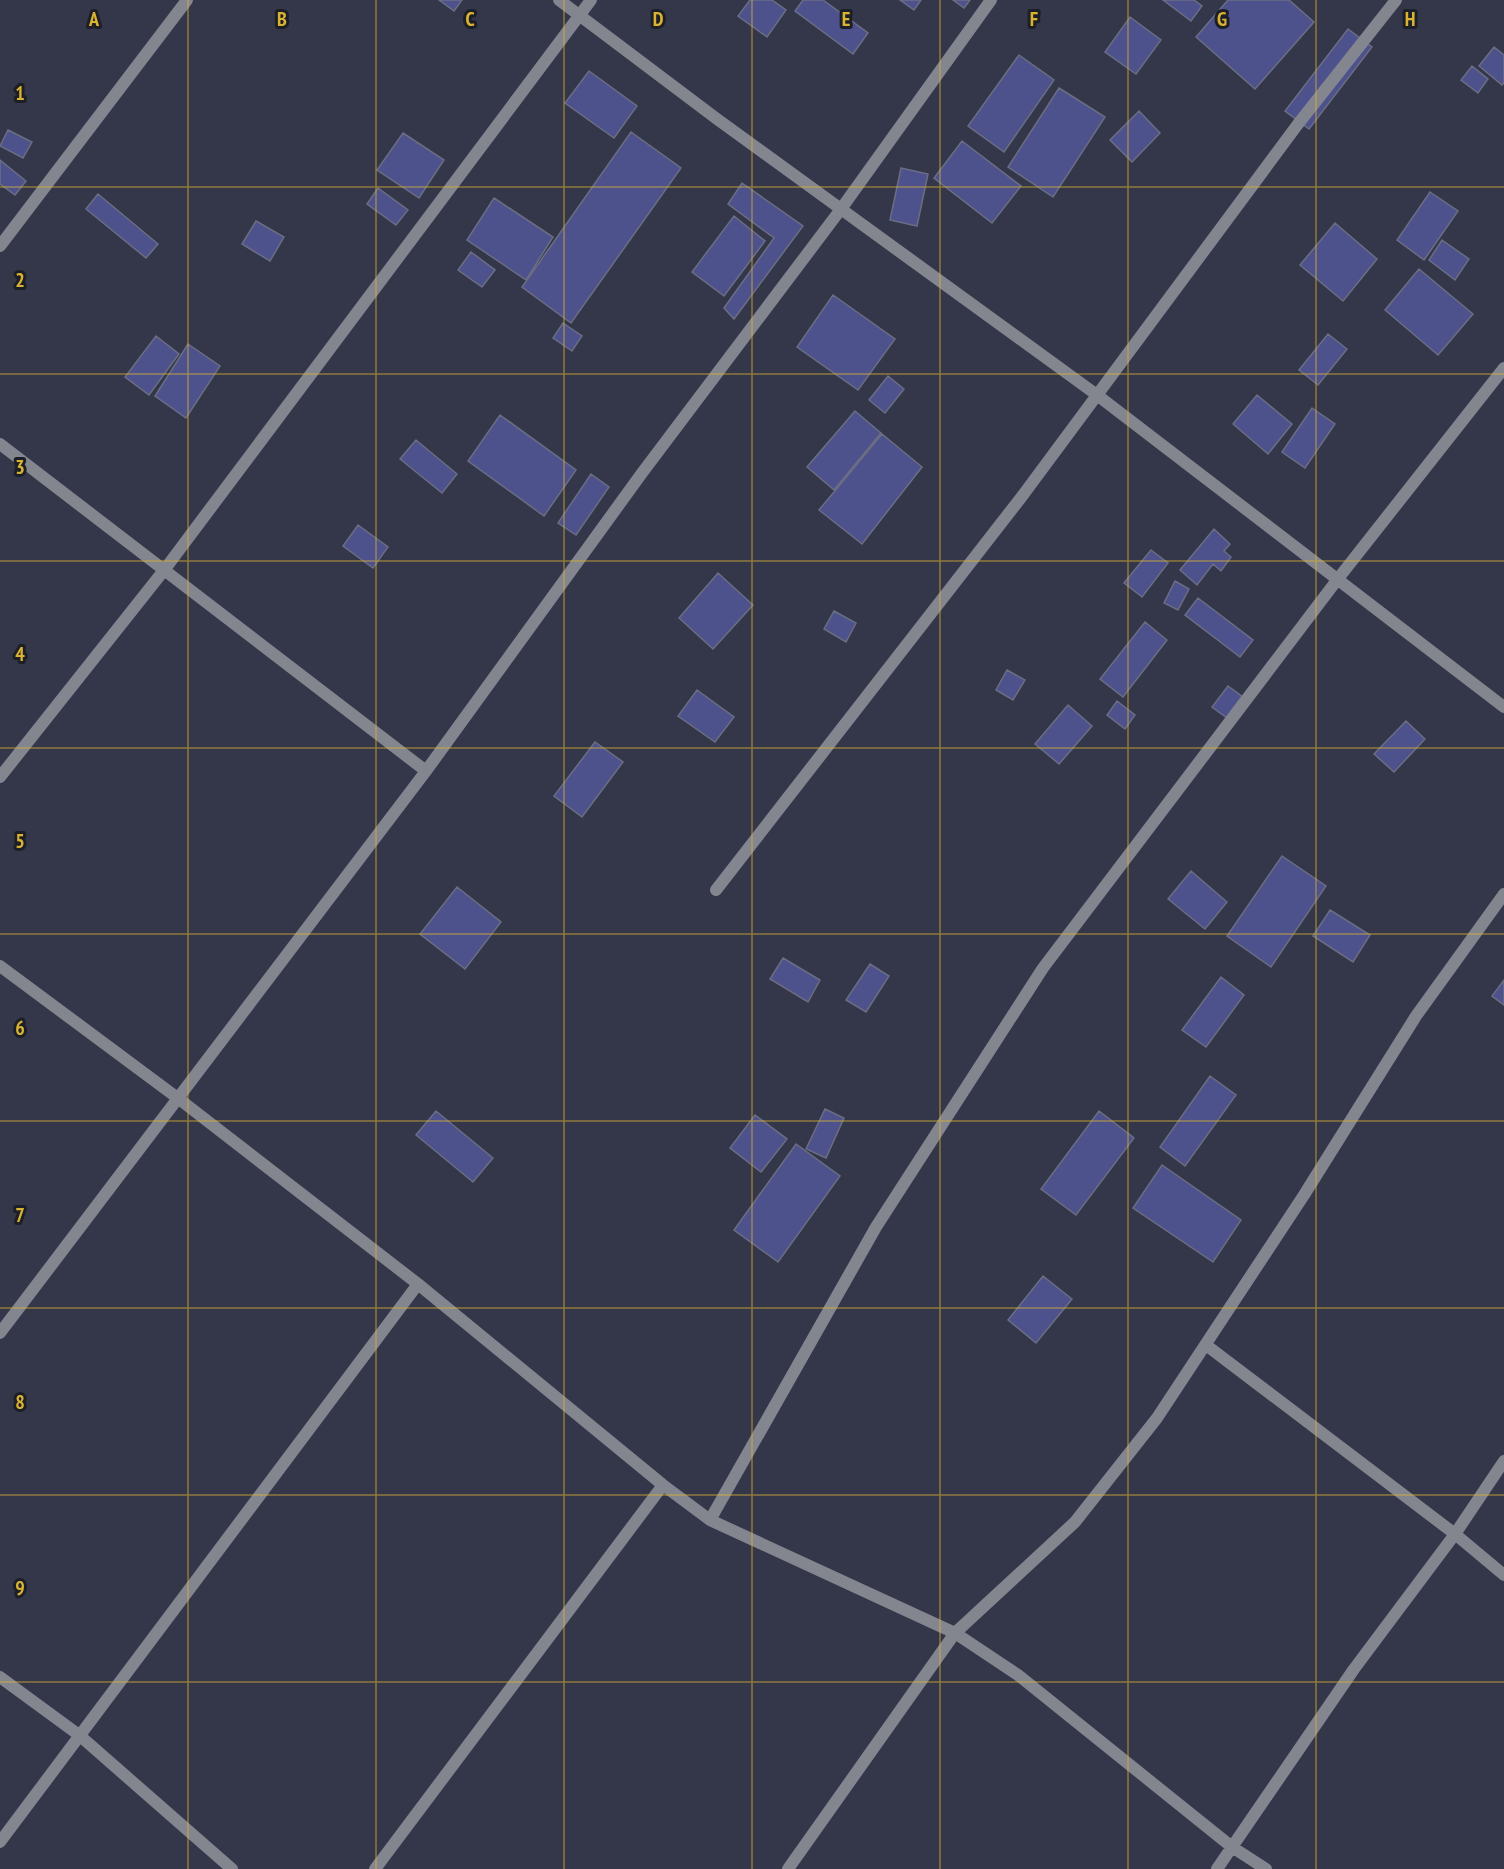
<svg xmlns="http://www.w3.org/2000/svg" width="1504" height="1869" font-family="'PT Sans Narrow',sans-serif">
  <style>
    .building { fill: #4d528c; stroke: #6b6e83; stroke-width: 1.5 }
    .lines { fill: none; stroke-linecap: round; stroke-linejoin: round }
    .street { stroke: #83858f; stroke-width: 12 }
    .grid { fill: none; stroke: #dab333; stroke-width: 1.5; stroke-opacity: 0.55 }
    .grid-label { font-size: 20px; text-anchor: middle; font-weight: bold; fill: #dab333; stroke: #1d1f27; stroke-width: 6; stroke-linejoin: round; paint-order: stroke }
  </style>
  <rect width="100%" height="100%" fill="#343649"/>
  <!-- building -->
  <path class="building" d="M439 0H462L454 11Z
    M750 0H772L786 10 767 37 738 16Z
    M803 0H823L868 33 853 54 795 11Z
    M900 0H921L914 10Z
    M953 0H970L964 8Z
    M1163 0H1194L1202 6 1191 21Z
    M1228 0H1289L1314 22 1255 89 1196 37Z
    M1130 17 1161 40 1136 74 1105 52Z
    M1348 29 1372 47 1309 129 1285 111Z
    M1494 47 1504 55V83L1502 85 1479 66Z
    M1019 55 1054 80 1004 152 968 126Z
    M1472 66 1488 79 1478 93 1461 80Z
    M589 71 637 106 614 138 565 103Z
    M1059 88 1105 117 1053 197 1008 167Z
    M1139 111 1160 133 1132 162 1110 140Z
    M8 130 32 142 23 158 0 146Z
    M631 132 681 168 571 323 522 287Z
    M403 133 444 160 419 198 377 170Z
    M962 141 1021 186 992 223 934 178Z
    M0 160 26 181 15 195 0 184Z
    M901 168 928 174 917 226 890 220Z
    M742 183 803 226 734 319 724 308 774 238 728 204Z
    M378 188 408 210 396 225 367 204Z
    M1430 192 1458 211 1424 260 1397 240Z
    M98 194 158 244 146 258 86 209Z
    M494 198 553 237 526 280 467 240Z
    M734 216 765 241 724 296 692 272Z
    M256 221 284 237 270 261 242 244Z
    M1335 223 1377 259 1343 301 1300 265Z
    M1442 240 1469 259 1455 280 1429 260Z
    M471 252 495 270 482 287 458 270Z
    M1419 269 1473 314 1438 355 1385 310Z
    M833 295 895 339 858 390 797 347Z
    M563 323 582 336 572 351 553 338Z
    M1328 334 1347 349 1318 385 1299 370Z
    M156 336 179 354 149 395 125 377Z
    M188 344 220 366 186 418 155 396Z
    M888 376 904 389 885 413 869 400Z
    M1257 395 1292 424 1268 454 1233 424Z
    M1312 408 1335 424 1305 468 1282 452Z
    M855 411 881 433 834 490 807 467Z
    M500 415 576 470 544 516 468 461Z
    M882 434 922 467 862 544 819 510Z
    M416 440 457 474 442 493 400 459Z
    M591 474 609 487 576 535 558 523Z
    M358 525 388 547 373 568 343 546Z
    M1214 529 1230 544 1224 551 1231 557 1221 571 1213 564 1197 585 1180 570Z
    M1151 550 1168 563 1142 597 1124 583Z
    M718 573 753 605 713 649 679 618Z
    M1175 581 1189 589 1178 610 1164 603Z
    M1198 598 1253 640 1240 657 1185 615Z
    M834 611 856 623 846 642 824 629Z
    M1145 622 1167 640 1123 697 1100 679Z
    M1007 670 1025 680 1013 700 996 690Z
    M1228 686 1243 697 1227 718 1212 707Z
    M697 690 734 717 715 742 678 716Z
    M1117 701 1135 715 1125 729 1107 715Z
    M1068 705 1092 726 1059 764 1035 744Z
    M1406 721 1425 739 1394 772 1374 754Z
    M595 742 623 762 582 817 554 796Z
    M1282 856 1326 886 1271 967 1227 936Z
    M1191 871 1227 902 1205 929 1168 899Z
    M457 887 501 922 465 969 420 934Z
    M1330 910 1370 935 1353 962 1313 936Z
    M783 958 820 980 808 1002 770 979Z
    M870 964 889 976 866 1012 846 1000Z
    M1221 977 1244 995 1206 1047 1182 1030Z
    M1504 980V1005L1492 996Z
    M1210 1076 1236 1095 1185 1166 1160 1147Z
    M825 1109 844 1118 826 1158 806 1149Z
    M436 1111 493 1158 473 1182 416 1135Z
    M1099 1111 1134 1138 1076 1215 1041 1189Z
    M755 1115 787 1139 761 1172 730 1148Z
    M796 1144 840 1176 778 1262 734 1230Z
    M1162 1165 1241 1220 1213 1262 1133 1208Z
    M1043 1276 1072 1299 1036 1343 1008 1320Z"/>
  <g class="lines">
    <!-- street -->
    <path class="street" d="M559 0 717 119 1097 395 1504 707
      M0 246 187 0
      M0 444 426 771
      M0 777 165 569 591 0
      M716 890 1023 495 1298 124 1396 0
      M0 966 179 1099 418 1284 663 1485 710 1520 955 1633 1018 1675 1232 1847 1266 1869
      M0 1333 426 771 642 473 841 209 991 0
      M1206 1345 1455 1534 1504 1575
      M710 1520 876 1227 1043 968 1337 580 1504 368
      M0 1677 79 1735 232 1869
      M0 1842 418 1284
      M375 1869 663 1485
      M788 1869 955 1633 1075 1522 1157 1418 1304 1195 1416 1016 1504 894
      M1217 1869 1354 1669 1455 1534 1504 1461"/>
  </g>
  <!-- grid -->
  <path class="grid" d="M188 0V1869M376 0V1869M564 0V1869M752 0V1869M940 0V1869M1128 0V1869M1316 0V1869M0 187H1504M0 374H1504M0 561H1504M0 748H1504M0 934H1504M0 1121H1504M0 1308H1504M0 1495H1504M0 1682H1504"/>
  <g class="grid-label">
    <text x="94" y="26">A</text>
    <text x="282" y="26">B</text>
    <text x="470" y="26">C</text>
    <text x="658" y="26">D</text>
    <text x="846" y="26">E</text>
    <text x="1034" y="26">F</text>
    <text x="1222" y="26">G</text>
    <text x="1410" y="26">H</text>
    <text x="20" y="100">1</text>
    <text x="20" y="287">2</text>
    <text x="20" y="474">3</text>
    <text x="20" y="661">4</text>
    <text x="20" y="848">5</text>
    <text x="20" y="1035">6</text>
    <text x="20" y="1222">7</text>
    <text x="20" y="1409">8</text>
    <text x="20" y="1595">9</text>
  </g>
</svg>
